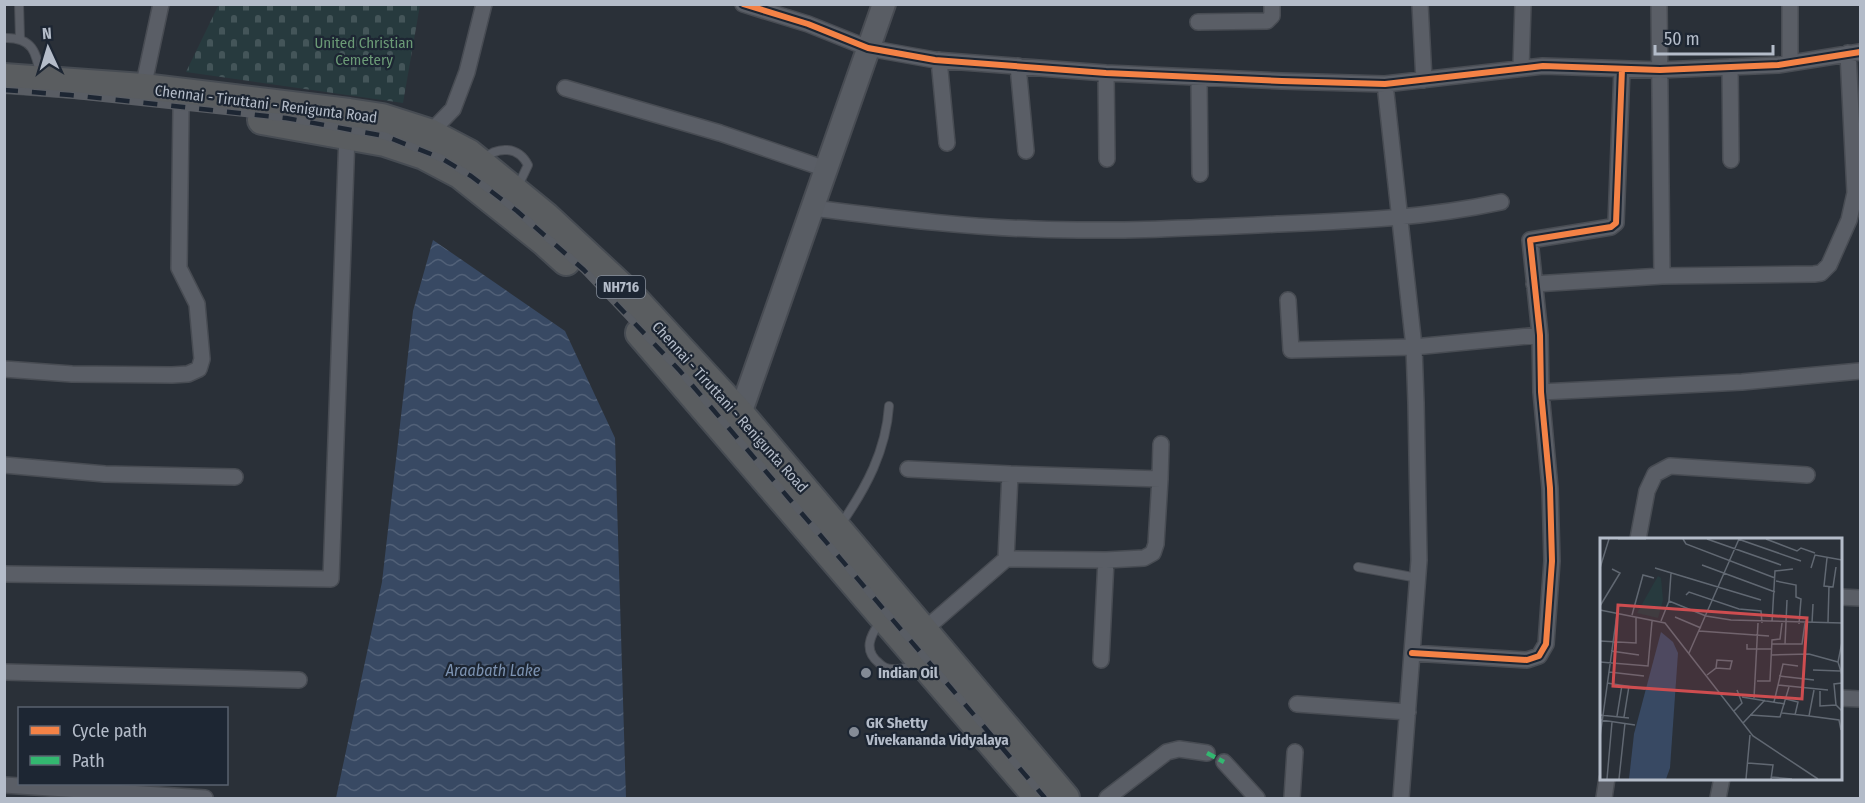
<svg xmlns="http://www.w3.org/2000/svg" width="1865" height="803" font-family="'Fira Sans Condensed',sans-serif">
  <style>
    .cemetery { fill: url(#cemetery-stones) }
    .water { fill: url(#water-waves) }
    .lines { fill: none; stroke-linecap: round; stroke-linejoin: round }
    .lane-casing { stroke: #484c53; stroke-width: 10 }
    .street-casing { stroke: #484c53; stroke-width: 18 }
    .secondary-casing { stroke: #484c53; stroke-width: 26 }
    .highway-casing { stroke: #474c53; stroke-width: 32 }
    .lane { stroke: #5a5e66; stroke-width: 8 }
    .street { stroke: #5a5e66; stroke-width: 15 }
    .secondary { stroke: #595d64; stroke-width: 22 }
    .highway { stroke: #5a5d60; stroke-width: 28 }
    .rail-casing { stroke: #595d64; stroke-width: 7 }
    .rail { stroke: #1d2633; stroke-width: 4.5; stroke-dasharray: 14; stroke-linecap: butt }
    .quiet { stroke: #33b770; stroke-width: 4.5; stroke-dasharray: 9 4.5; stroke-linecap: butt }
    .cycleway-casing { stroke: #1d2633; stroke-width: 10 }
    .cycleway { stroke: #f48246; stroke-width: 6 }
    .poi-dot { fill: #848b96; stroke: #1d2633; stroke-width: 2 }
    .labels { text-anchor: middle; stroke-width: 4.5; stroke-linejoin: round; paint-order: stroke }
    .shield { fill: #1d2633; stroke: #878f9c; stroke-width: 1.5 }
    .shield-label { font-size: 14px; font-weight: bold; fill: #b4bcc9 }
    .park-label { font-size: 15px; fill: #6b9a76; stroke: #1d2633 }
    .street-label { font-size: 15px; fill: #b4bcc9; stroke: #1d2633 }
    .poi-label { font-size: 15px; font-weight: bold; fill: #b4bcc9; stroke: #1d2633; text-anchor: start }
    .water-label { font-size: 16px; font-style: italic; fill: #7c92b1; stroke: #1d2633 }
    .inset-road { fill: none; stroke: #616872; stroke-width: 1.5 }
    .view { fill: #ce4d50; fill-opacity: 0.15; stroke: #ce4d50; stroke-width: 3 }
    .inset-edge { fill: none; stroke: #b4bcc9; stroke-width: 3 }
  </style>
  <defs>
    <pattern id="cemetery-stones" width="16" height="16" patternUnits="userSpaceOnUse" patternTransform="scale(1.5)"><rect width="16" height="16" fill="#273a3e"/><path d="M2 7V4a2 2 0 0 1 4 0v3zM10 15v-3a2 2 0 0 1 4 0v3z" fill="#445559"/></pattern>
    <pattern id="water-waves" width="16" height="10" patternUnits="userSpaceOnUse" patternTransform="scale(1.5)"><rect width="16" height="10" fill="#384963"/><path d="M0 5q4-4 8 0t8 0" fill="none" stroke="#526178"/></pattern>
  </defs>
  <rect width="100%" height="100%" fill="#2a3038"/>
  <!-- cemetery -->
  <path class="cemetery" d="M219 4 420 5 403 103 186 72Z"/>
  <!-- water -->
  <path class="water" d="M433 240 565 331 615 438 626 798H336L382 582 413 311Z"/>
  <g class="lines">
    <!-- lane casing -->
    <g class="lane-casing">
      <path id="lane" d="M19 4 20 38
        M4 38C33 37 36 52 41 77
        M483 159C498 146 518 146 528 165L518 186
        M841 524C866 488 886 451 889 406
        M1358 567 1418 578
        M880 622C870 636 863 650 879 663 883 667 887 669 892 669 900 670 908 667 916 665"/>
    </g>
    <!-- street casing -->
    <g class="street-casing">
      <path id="street" d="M743 4 808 24 868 48 935 60 1106 73 1282 81 1385 84 1543 66 1660 70 1778 65 1860 52
        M1420 4 1424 80
        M1790 4V63
        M1198 22 1267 21 1272 16V4
        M939 60 947 143
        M1018 66 1026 151
        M1730 67 1731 160
        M1521 68 1523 4
        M1106 73 1107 159
        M1199 78 1200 174
        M1385 84 1414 347 1416 403 1419 560 1401 798
        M143 88 161 4
        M565 88 720 133 826 169
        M427 136 453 109 467 72 484 4
        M812 208C886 217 960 227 1034 229 1116 232 1197 228 1279 224 1354 221 1427 218 1501 202
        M1662 276 1814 274 1821 273 1829 265 1849 220 1855 193 1848 53
        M1534 284 1662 276 1659 4
        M1288 300 1291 350 1414 347 1540 335
        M4 369 72 374 172 375 188 374 199 369 202 359 197 304 179 268 181 110
        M1541 392 1742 382 1860 371
        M4 465 105 474 235 477
        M908 469 1010 474
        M1160 479 1161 444
        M1638 539 1647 491 1655 474 1670 466 1807 475
        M4 574 331 579 347 135
        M1840 597 1860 598
        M923 631 1006 559 1010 474 1160 479 1156 544 1153 553 1144 558 1106 560 1006 559
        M1412 653 1527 660 1539 656 1546 644 1552 561 1550 488 1541 392 1540 335 1530 240 1611 227 1616 223 1622 69
        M1101 660 1106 560
        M4 672 299 680
        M1840 698 1860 699
        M1297 704 1408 712
        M1224 762 1257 798
        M4 785 205 798
        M1107 798 1167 752 1179 749 1207 753
        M1292 798 1295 752
        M1604 798 1607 778
        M1718 798 1722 778"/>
    </g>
    <!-- secondary casing -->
    <g class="secondary-casing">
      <path id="secondary" d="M729 423 740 414 884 4"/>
    </g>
    <!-- highway casing -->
    <g class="highway-casing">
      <path id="highway" d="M4 78 143 88 349 113 382 118 429 133 469 154 546 217 633 298 740 414 1065 798
        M262 120 385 142 424 155 460 174 544 241 566 261
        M640 333 1039 798"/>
    </g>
    <!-- lane -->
    <use href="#lane" class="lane"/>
    <!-- street -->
    <use href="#street" class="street"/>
    <!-- secondary -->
    <use href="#secondary" class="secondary"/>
    <!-- highway -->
    <use href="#highway" class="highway"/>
    <!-- rail casing -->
    <g class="rail-casing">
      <path id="rail" d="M4 90 70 95 286 118 385 136 441 158 471 176 517 211 584 270 680 371 1045 798"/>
    </g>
    <!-- rail -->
    <use href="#rail" class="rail"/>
    <!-- quiet -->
    <path class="quiet" d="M1207 753 1224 762"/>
    <!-- cycleway casing -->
    <g class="cycleway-casing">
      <path id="cycleway" d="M743 4 808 24 868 48 935 60 1106 73 1282 81 1385 84 1543 66 1660 70 1778 65 1860 52
        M1412 653 1527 660 1539 656 1546 644 1552 561 1550 488 1541 392 1540 335 1530 240 1611 227 1616 223 1622 69"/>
    </g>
    <!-- cycleway -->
    <use href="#cycleway" class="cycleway"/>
  </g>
  <!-- markers -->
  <g class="poi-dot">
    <circle cx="866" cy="673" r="6"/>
    <circle cx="854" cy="732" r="6"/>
  </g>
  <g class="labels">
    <!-- shield labels -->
    <rect class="shield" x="597" y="276" width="48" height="22" rx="4.5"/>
    <g class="shield-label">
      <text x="621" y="292">NH716</text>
    </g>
    <!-- park labels -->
    <g class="park-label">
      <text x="364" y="48">United Christian<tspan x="364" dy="17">Cemetery</tspan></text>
    </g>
    <!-- street labels -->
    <g class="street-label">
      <text transform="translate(266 104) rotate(7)" y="5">Chennai - Tiruttani - Renigunta Road</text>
      <text transform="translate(730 407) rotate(48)" y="5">Chennai - Tiruttani - Renigunta Road</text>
    </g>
    <!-- poi labels -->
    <g class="poi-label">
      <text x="878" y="678">Indian Oil</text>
      <text x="866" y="728">GK Shetty<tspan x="866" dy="17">Vivekananda Vidyalaya</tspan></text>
    </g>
    <!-- water labels -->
    <g class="water-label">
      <text x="493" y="676">Araabath Lake</text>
    </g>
  </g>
  <!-- overview -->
  <g transform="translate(1600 538)">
    <rect width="242" height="242" fill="#2a3038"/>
    <path d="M58 38 61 40 63 62 58 80 37 75Z" fill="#273a3e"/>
    <path d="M61 94 73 104 78 115 70 230 66 241H29L34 196Z" fill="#384963"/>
    <path class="inset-road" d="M18 1H46M83 1 86 6 175 40M107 1 181 27M138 1 201 23M166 1 197 13 201 10 215 15M227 20 224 48 233 49 236 29M102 27 175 54M0 30 9 1M55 30 161 62M211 30 215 17 242 22M176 43 196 47V59L201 61 199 86M86 57 89 54 139 71 161 73 162 85M69 63 106 78 131 82 242 85M0 68 20 35 12 31M0 72 65 85 153 198 218 241M32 77 43 37 54 40M75 79 101 90M61 83 69 63 71 35M172 84 175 33 193 31M228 84 229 48M212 85 213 66M99 93 169 98M0 103 36 105V80M242 104 238 124 242 137M147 106V111H172M172 106H185L187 62M185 106H202L205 85M11 113 39 117M89 115 139 1M172 117 209 116 238 124M0 124 48 128 52 83M213 132 240 133M9 134 44 138M107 137 116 130 117 122 132 123 130 131 116 130M179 138 214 142M157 143H170L172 102 180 101 182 85M7 145 45 151M178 147 228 152M220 153V168L236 167 242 173M142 159 185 166M154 160 158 85M186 161 198 164 195 177M174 164 183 126 198 128M236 167 234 146 242 145M134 173 142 165 137 152M182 175 209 178 214 152M0 177 29 180M150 177 180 179 189 149M17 178 22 147M209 178 239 182 241 192M24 179 29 148M1 182 35 187M143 185 165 162M0 199 17 76M148 225 173 227 171 241M171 239 192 241M7 241 12 184M19 241 25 185M146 241 150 197"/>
    <path class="view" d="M18 67 207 80 202 161 13 148Z"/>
    <rect width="242" height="242" class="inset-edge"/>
  </g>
  <!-- border -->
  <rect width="1865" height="803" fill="none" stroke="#b4bcc9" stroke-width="12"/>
  <!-- legend -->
  <rect x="18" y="707" width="210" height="78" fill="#1d2633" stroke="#59626f" stroke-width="1.5"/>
  <rect x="30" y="726" width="30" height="9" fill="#f48246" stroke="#59626f" stroke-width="1.5"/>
  <text x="72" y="737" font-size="18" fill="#b4bcc9">Cycle path</text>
  <rect x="30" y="756" width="30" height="9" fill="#33b770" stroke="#59626f" stroke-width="1.5"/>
  <text x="72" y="767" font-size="18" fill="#b4bcc9">Path</text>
  <!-- north arrow -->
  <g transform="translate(48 48) rotate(356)" stroke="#1d2633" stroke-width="4.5" paint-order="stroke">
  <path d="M0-4.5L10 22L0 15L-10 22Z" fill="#b4bcc9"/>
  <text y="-9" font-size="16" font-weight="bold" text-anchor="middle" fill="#b4bcc9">N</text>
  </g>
  <!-- scale -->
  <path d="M1655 45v9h118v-9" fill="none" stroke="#b4bcc9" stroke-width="3"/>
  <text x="1664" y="45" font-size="18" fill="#b4bcc9" stroke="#1d2633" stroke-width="4.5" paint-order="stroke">50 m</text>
</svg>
